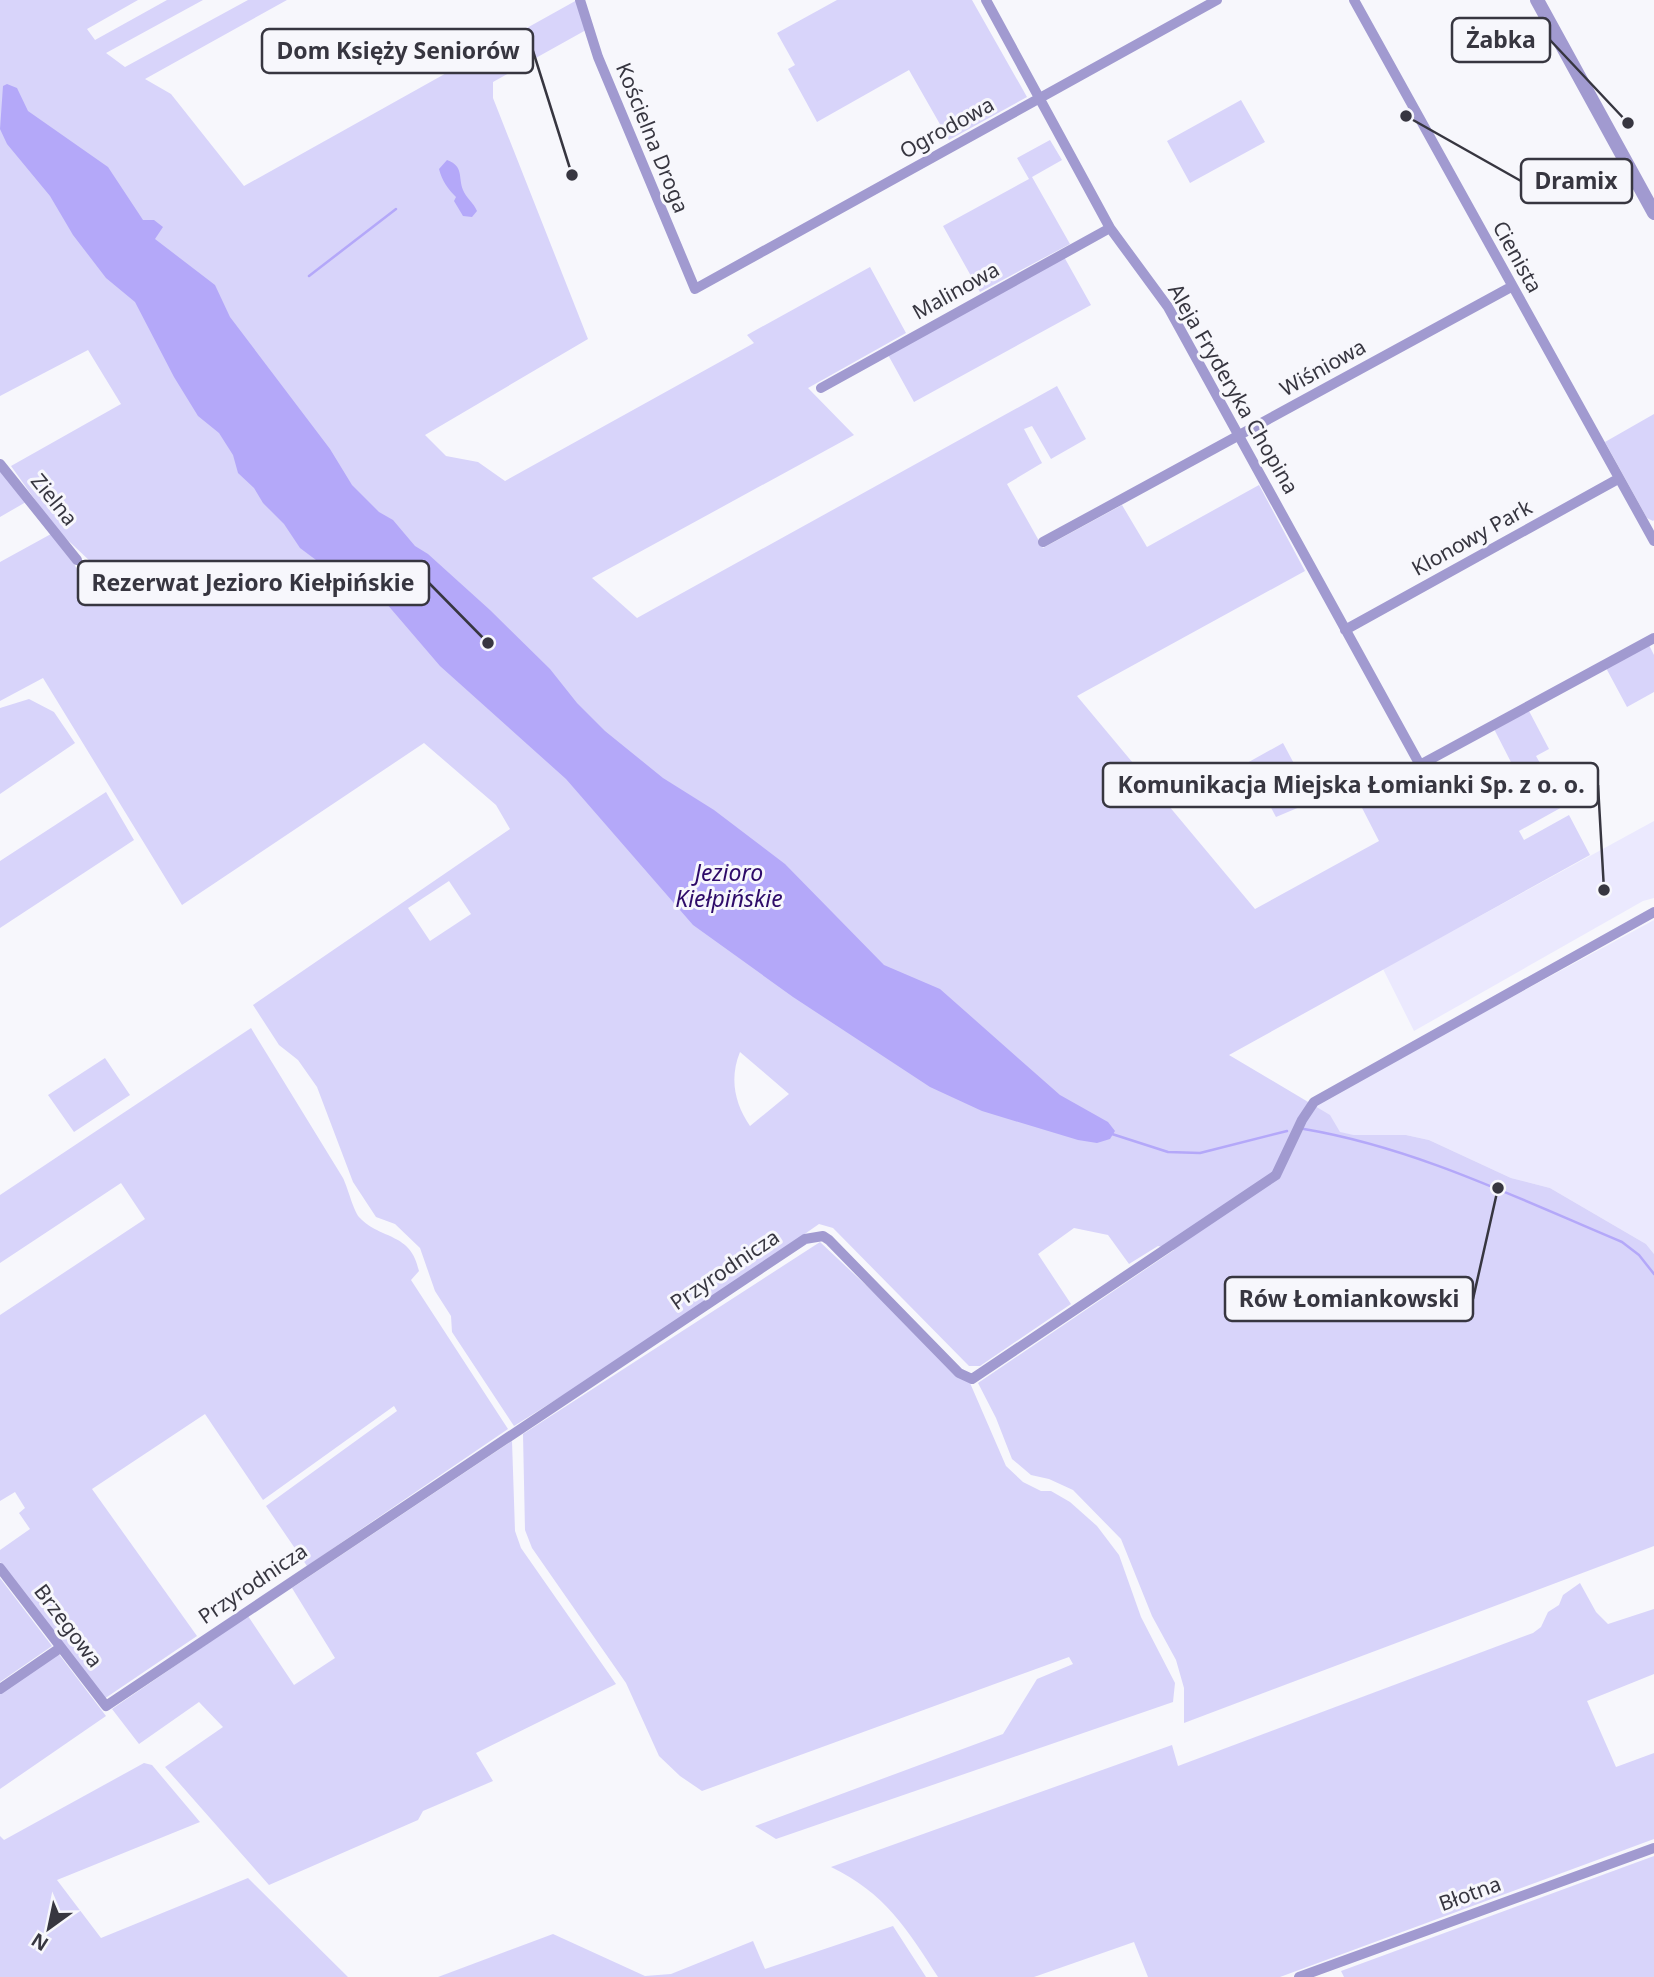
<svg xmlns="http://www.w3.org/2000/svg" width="1654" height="1977" font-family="'Noto Sans',sans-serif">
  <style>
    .built { fill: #ebe9fe }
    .green { fill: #d8d4fa; fill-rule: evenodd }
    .water { fill: #b4a8f9 }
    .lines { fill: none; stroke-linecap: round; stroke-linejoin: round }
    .stream { stroke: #b4a8f9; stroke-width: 2.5 }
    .minor { stroke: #a19ad0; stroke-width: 10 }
    .tertiary { stroke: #a19ad0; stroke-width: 14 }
    .labels { text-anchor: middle; stroke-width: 6; stroke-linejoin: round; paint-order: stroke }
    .street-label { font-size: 21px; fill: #373640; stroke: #f7f7fc }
    .water-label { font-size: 23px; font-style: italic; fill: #2e0b69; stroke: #f7f7fc }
    .leader { fill: none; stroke: #373640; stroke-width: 2.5 }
    .callout-dot { fill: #373640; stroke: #f7f7fc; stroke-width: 2.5 }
    .callout { fill: #f7f7fc; stroke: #373640; stroke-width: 2.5 }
    .callout-label { font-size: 23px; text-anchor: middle; font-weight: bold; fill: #373640 }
  </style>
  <rect width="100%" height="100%" fill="#f7f7fc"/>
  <!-- built -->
  <path class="built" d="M1654 821V898L1643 901 1414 1031 1383 969Z
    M1654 920V1254L1646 1244 1550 1188 1511 1178 1429 1140 1406 1135H1354L1305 1127 1315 1104Z"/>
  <!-- green -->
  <path class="green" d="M0 0H138L87 29 95 40 167 0H203L106 53 125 67 248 0H287L145 79 171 94 244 186 577 0 586 30 493 82V98L588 339 425 435 446 456 478 462 505 481 754 343 747 335 870 267 906 333 808 388 854 435 592 578 637 618 1057 386 1086 439 1051 459 1032 426 1024 429 1042 463 1007 484 1043 548 1122 505 1147 547 1259 485 1305 571 1077 696 1255 909 1379 841 1359 802 1380 796 1431 768 1450 802 1514 768 1494 729 1529 711 1549 749 1536 756 1564 806 1519 831 1524 840 1569 815 1590 855 1229 1055 1330 1115 1340 1132 1354 1135H1406L1429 1140 1511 1178 1550 1188 1646 1244 1654 1254V1546L1184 1723V1688L1176 1660 1152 1616 1121 1539 1073 1490 1049 1479 1031 1475 1012 1459 996 1418 978 1383 1174 1250 1158 1246 1129 1264 1108 1235 1074 1228 1038 1254 1071 1304 980 1366H969L833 1228 819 1224 667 1330 514 1426 452 1332 451 1316 435 1291 420 1248 395 1224 376 1217 353 1182 317 1087 298 1060 279 1045 253 1005 510 829 496 805 424 743 182 905 43 678 0 701V562L51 534 72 559 78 572 92 563 56 529 11 466 121 404 88 350 0 396ZM449 881 471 914 430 941 408 908ZM740 1052 789 1094 750 1126C735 1104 729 1079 740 1052Z
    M837 0H972L1027 97 949 140 909 70 817 122 788 69 795 65 777 33Z
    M1241 100 1265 142 1190 183 1167 141Z
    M1050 140 1062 160 1032 177 1070 244 980 292 943 226 1029 179 1017 158Z
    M1063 255 1091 305 914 402 887 353Z
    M1654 414V520L1653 521 1647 518 1605 442Z
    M0 471 26 502 0 517Z
    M1649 645 1654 655V692L1627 707 1606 668Z
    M29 699 54 712 75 743 0 794V708Z
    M1283 743 1314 801 1276 817 1247 763Z
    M106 792 134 840 0 928V861Z
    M251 1028 343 1178C348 1188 354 1213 360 1218 381 1240 411 1232 419 1271L411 1280 508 1429 307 1566 266 1506 397 1411 394 1406 263 1500 205 1414 92 1489 197 1636 104 1699 0 1562V1550L30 1529 19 1513 25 1508 15 1492 0 1501V1315L145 1219 121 1183 0 1263V1195Z
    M105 1058 130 1095 74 1132 48 1095Z
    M820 1242 970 1383 1006 1466 1023 1482 1041 1491H1051L1070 1502 1097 1526 1119 1555 1141 1617 1175 1683 1173 1702 776 1839 755 1826 1003 1734 1037 1679 1073 1664 1069 1657 702 1791 680 1776 659 1756 626 1683 532 1548 525 1530 523 1434Z
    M512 1441 515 1531 521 1548 616 1684 476 1753 493 1781 423 1811 418 1820 269 1885 165 1767 223 1727 199 1702 139 1744 112 1709 248 1616 294 1685 335 1658 292 1588Z
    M0 1578 52 1646 0 1682Z
    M1580 1583 1596 1612 1608 1624 1654 1609V1674L1587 1701 1616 1767 1654 1753V1839L1280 1977H1148L1134 1942 1034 1977H938C907 1929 885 1893 831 1867L1172 1745 1178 1766 1533 1633 1541 1627 1548 1612 1559 1605 1563 1595Z
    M58 1653 106 1716 0 1789V1694Z
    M144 1763 152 1765 200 1822 57 1880 101 1938 248 1878 348 1977H0V1836L4 1840Z
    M1654 1856V1977H1344L1341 1971Z
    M893 1926 926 1977H438L553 1934 645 1976 671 1974 753 1941 765 1969Z"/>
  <!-- water -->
  <path class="water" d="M7 84 17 88 28 111 108 167 143 220H154L163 227 155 239 215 285 230 317 330 449 352 485 379 512 393 520 415 546 428 554 490 610 550 669 577 703 605 731 663 778 714 810 785 864 884 965 940 989 1060 1095 1108 1122 1115 1131 1110 1139 1097 1143 1078 1140 982 1111 930 1087 793 997 693 925 566 779 440 666 380 596 343 573 328 569 300 548 284 524 263 503 254 488 238 473 233 455 219 433 198 416 174 377 135 302 106 278 73 235 50 196 7 144 0 129 3 86Z
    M447 160C464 166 458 177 463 190 466 198 474 203 477 211L472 217 463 216 454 201 456 197C448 189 442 181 439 169Z"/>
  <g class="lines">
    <!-- stream -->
    <path class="stream" d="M309 276 396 209
      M1304 1129C1416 1148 1517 1198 1622 1242L1639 1255 1654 1274
      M1112 1134 1168 1152 1200 1153 1287 1131"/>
    <!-- minor -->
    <path class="minor" d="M580 0 598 57 695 289 1217 0
      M986 0 1110 228 1168 307 1420 765 1654 638
      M1354 0 1654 541
      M821 388 1110 228
      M0 464 77 560
      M1043 542 1511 287
      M1345 630 1618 479
      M0 1568 106 1706 805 1239 823 1236 829 1240 959 1373 972 1379 1276 1175 1302 1120 1314 1102 1654 912
      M0 1689 60 1648
      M1299 1977 1654 1848"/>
    <!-- tertiary -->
    <path class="tertiary" d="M1537 0 1654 213"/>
  </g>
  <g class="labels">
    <!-- street labels -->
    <g class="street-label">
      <text transform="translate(947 128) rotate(-29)" y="7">Ogrodowa</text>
      <text transform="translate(652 138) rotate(68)" y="7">Kościelna Droga</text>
      <text transform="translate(1517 257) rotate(61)" y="7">Cienista</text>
      <text transform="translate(956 291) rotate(-29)" y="7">Malinowa</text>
      <text transform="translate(1323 368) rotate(-29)" y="7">Wiśniowa</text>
      <text transform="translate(1233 389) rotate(60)" y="7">Aleja Fryderyka Chopina</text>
      <text transform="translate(54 500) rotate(51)" y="7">Zielna</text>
      <text transform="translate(1472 538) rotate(-29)" y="7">Klonowy Park</text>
      <text transform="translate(725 1270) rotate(-34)" y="7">Przyrodnicza</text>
      <text transform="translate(253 1584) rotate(-34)" y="7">Przyrodnicza</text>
      <text transform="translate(68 1626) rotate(53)" y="7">Brzegowa</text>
      <text transform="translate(1470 1894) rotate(-20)" y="7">Błotna</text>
    </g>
    <!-- water labels -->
    <g class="water-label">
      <text x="729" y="881">Jezioro<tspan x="729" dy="26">Kiełpińskie</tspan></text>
    </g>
  </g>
  <!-- callouts -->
  <path class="leader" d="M1628 123L1550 40M572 175L533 51M1406 116L1521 181M488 643L429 583M1604 890L1598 785M1498 1188L1473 1299"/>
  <g class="callout-dot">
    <circle cx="1628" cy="123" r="7"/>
    <circle cx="572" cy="175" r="7"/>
    <circle cx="1406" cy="116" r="7"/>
    <circle cx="488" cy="643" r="7"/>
    <circle cx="1604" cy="890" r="7"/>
    <circle cx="1498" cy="1188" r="7"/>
  </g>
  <g class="callout">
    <rect x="1452" y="18" width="98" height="44" rx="7"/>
    <rect x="262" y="29" width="271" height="44" rx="7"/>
    <rect x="1521" y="159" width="111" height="44" rx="7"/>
    <rect x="78" y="561" width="351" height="44" rx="7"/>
    <rect x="1103" y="763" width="495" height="44" rx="7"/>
    <rect x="1225" y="1277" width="248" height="44" rx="7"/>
  </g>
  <g class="callout-label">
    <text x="1501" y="48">Żabka</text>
    <text x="398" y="59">Dom Księży Seniorów</text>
    <text x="1576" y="189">Dramix</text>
    <text x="253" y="591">Rezerwat Jezioro Kiełpińskie</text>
    <text x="1351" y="793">Komunikacja Miejska Łomianki Sp. z o. o.</text>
    <text x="1349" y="1307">Rów Łomiankowski</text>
  </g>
  <!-- north arrow -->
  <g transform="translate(49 1928) rotate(213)" stroke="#f7f7fc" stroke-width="5" paint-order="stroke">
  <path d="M0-5L12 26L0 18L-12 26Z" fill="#373640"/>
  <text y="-10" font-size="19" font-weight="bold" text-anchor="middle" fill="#373640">N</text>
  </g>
</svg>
